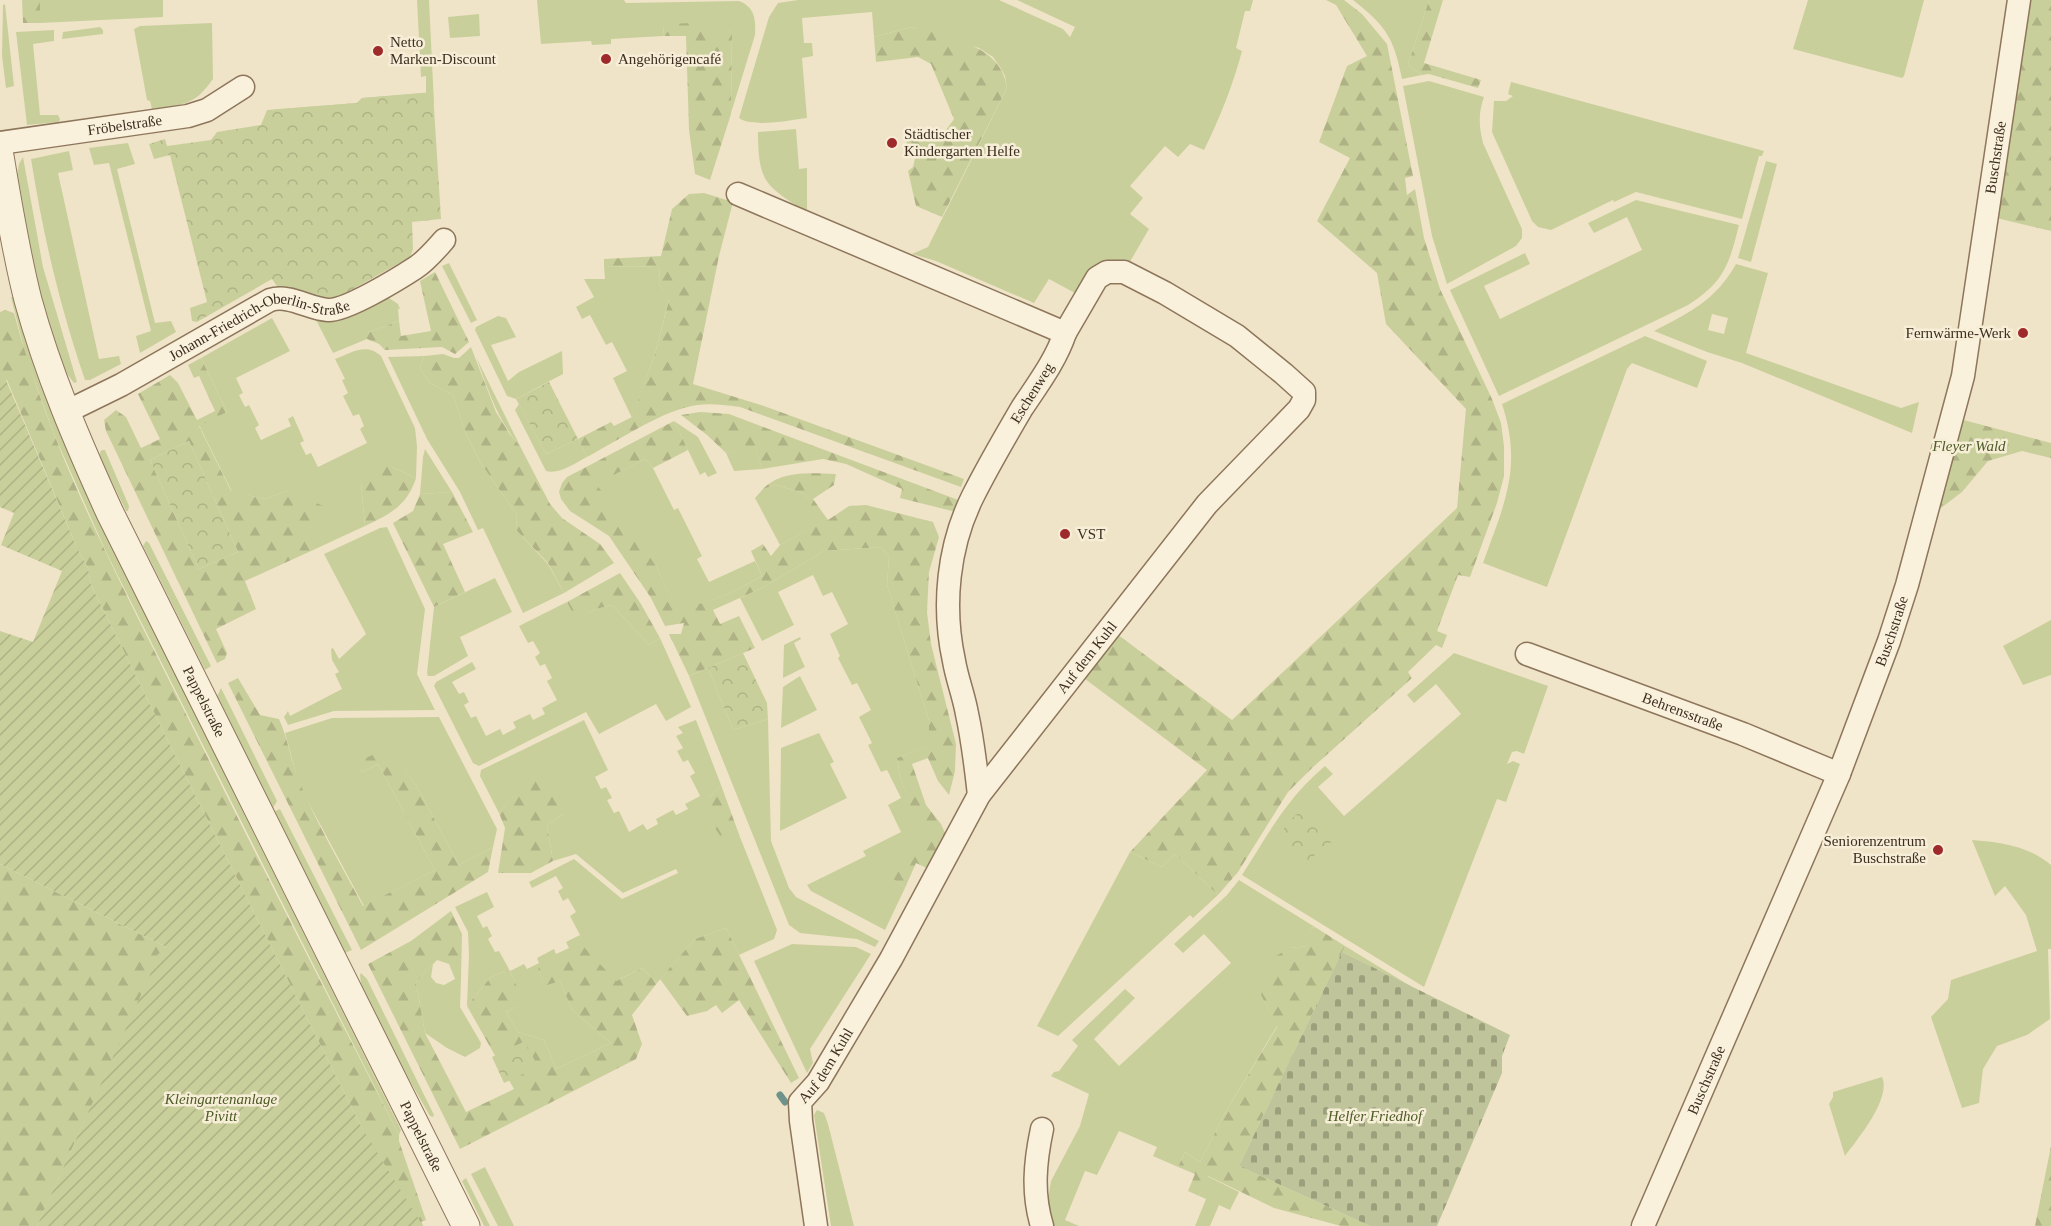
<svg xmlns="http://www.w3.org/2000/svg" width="2051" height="1226" font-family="'Times New Roman',serif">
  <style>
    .grass { fill: #c9cf9b; fill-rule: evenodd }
    .forest { fill: url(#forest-firs); fill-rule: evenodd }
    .cemetery { fill: url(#cemetery-stones) }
    .park { fill: url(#park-crowns) }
    .garden { fill: url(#garden-furrows) }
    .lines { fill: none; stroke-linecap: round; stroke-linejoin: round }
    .stream { stroke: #6f938a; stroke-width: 7 }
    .minor-casing { stroke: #8d765c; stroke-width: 25 }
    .tertiary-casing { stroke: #8d765c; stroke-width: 29 }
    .minor { stroke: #faf1dc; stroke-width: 22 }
    .tertiary { stroke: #faf1dc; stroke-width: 27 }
    .poi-dot { fill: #9e2a2b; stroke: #f7eed8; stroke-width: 2 }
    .labels { text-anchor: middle; stroke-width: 5; stroke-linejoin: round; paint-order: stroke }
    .poi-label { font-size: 15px; fill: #3d2e20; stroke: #f7eed8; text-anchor: start }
    .street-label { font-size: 15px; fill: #3d2e20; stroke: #f7eed8 }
    .park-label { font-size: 15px; font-style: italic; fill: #4d5a26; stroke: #f7eed8 }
  </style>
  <defs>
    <pattern id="forest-firs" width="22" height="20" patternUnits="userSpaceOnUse" patternTransform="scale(1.5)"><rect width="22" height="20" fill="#c9cf9b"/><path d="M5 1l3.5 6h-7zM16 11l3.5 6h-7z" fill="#aeb285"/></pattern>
    <pattern id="cemetery-stones" width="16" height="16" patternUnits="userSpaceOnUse" patternTransform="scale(1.5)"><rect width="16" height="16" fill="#bfc49a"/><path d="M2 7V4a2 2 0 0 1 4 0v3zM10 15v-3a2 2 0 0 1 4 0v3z" fill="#9ca07d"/></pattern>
    <pattern id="park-crowns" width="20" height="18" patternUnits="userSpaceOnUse" patternTransform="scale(1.5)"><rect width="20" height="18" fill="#c9cf9b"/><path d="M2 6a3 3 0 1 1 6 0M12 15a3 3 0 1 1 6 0" fill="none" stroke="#aeb285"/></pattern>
    <pattern id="garden-furrows" width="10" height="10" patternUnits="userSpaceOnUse" patternTransform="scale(1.5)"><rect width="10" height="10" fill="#c9cf9b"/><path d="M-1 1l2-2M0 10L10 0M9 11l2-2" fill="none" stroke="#aeb285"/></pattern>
  </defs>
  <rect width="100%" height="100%" fill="#f0e4c8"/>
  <!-- grass -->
  <path class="grass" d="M40 0H163V17L40 23Z
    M417 0H429L434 104 267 110 357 103 362 98 426 93V76L421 77Z
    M537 0H624L626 3 739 1C755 7 756 20 755 35L731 113 732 31 664 25 663 36 611 39V44L592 45 591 41 541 44Z
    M798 0H999L1063 29 1070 37 1075 27 1017 0H1253L1250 11H1245L1236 48 1242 51C1233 85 1220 118 1204 150L1190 144 1178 157 1165 146 1130 186 1143 198 1130 214 1149 229 1124 272 1086 299 1049 279 1034 303 936 261 912 254 928 247 1007 88 1005 76 1000 67 993 57 979 48 911 27 874 37 872 12 802 18 804 43H812L813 56 802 58 807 118C791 120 752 128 739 118L769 17 778 3Z
    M1353 0H1429L1408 65 1422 75 1402 79C1394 38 1386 26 1353 0Z
    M1808 0H1924L1904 76 1902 78 1793 49Z
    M5 4 14 86 6 88 2 56 3 5Z
    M479 14 480 36 450 38 448 17Z
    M212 23 213 79C194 106 184 104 152 109L150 101 147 100 134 29 140 26Z
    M100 27 103 30V34L62 39 63 32Z
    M54 30V41L33 44 40 115H58L60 119 59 122 27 125 16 32Z
    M1429 81 1484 97C1478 113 1479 127 1483 143L1522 229V238L1516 246 1447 284 1432 236 1403 86Z
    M1511 82 1764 151 1762 156H1759L1742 219 1636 192 1614 202 1613 200 1551 230 1538 227 1532 221 1492 132 1494 101H1506L1513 96 1508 94Z
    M796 129 799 169 807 168V212C766 186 758 183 758 132Z
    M128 143 135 164 117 169 155 323 171 321 176 332 140 353 136 336 151 331 109 163 94 165 89 148Z
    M69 151 73 170 58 173 99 359 119 356 121 364 90 380H85C60 307 43 235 31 159Z
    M23 157 43 267 77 382 74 383 64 370 41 296 33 259 18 189 17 175 19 164Z
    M1766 161 1777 164 1751 262 1738 258Z
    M1636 200 1739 225C1729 265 1724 282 1688 305L1499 396 1450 290 1525 253 1530 264 1484 286 1500 319 1642 250 1627 217 1594 233 1588 223Z
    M449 263 477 320 471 323 442 266Z
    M1736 264 1768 273 1746 353 1901 408 1919 402 1912 433 1742 363 1707 352 1654 331C1690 312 1715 301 1736 264ZM1712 314 1728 318 1724 334 1708 330Z
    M660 266 659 284 669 299 655 354 632 418 613 378 627 371 612 342 606 345 590 315 582 319 576 307 594 297 584 279H605L604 267Z
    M386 296 398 304 400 309H398L399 321 367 333V339L333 353 316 320H337Z
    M11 297H13C35 371 63 441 95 512L401 1130 399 1135 106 552 54 434 27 360Z
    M498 316 506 318 516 337 491 345 508 381 519 372 562 351 563 374 516 399 507 396 475 330 476 327Z
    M272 318 290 351 236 378 243 393 239 395 245 407 249 405 259 425 255 428 261 440 291 426 288 419 293 416 304 441 300 443 306 455 311 453 318 467 367 443 360 429 364 426 359 414 353 416 343 396 348 393 342 380 345 379 335 359C351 353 366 342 381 356L415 428 417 446 416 478 392 467 361 483 365 526 311 551 287 491 265 499 232 492 199 425 227 412 201 358Z
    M1645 336 1707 361 1697 388 1632 363 1627 369 1547 587 1483 563C1504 504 1523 468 1502 404Z
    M424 356 420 369 430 383 453 395 465 432 480 462 517 515 516 530 548 564 564 593 523 613 483 528 478 530 460 492 427 439 388 357Z
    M476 357 520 446C497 420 488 389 476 357Z
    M519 404 546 454 578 439 587 457C575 463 559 475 546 471L515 410Z
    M674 421 698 437 717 473 708 477 705 472 700 475Z
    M755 445 762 469 734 471 726 453Z
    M425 449 452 492 420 494 423 457Z
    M102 450H105L129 506 128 511H126L100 457V452Z
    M645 459 653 468 674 510 678 508 702 556 697 559 709 582 755 561 762 576 726 595 678 612 656 566 595 484Z
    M776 485 803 493 823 522 780 545 755 498 763 489Z
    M387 527 425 609 417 674 435 710 334 711 288 725 284 717 288 711 290 716 342 689 335 674 339 672 332 660 331 649 333 648 339 659 366 634 324 554 380 528Z
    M146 541 149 543 211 666 205 670 143 546Z
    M881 547 889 557 887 585 929 721 930 746 897 758 900 777 922 835 888 874 905 888 885 930 811 891 807 885 866 856 863 851 901 832 888 805 901 798 887 770 881 772 868 745 872 743 859 717 871 710 857 683 852 685 838 658 840 656 830 634 848 624 832 592 823 596 813 575 778 592 794 625 762 641 740 598 762 588 824 551Z
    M495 578 512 612 460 637 468 656 434 676H428L427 673 434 607Z
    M567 602 577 618 596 609 612 605 649 645 660 638 691 707 666 721 656 704 599 734 586 712 479 766 473 763 434 686 436 682 472 662 476 669 452 682 459 694 464 692 469 702 464 705 471 718 476 716 486 736 500 729 503 735 516 728 513 722 530 714 533 720 545 714 542 708 557 700 547 681 552 678 545 664 540 666 535 657 540 653 533 641 528 643 519 626Z
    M2051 620V675L2023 685 2003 646Z
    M800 637 801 639 794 643 805 667 783 678 784 645Z
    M1454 653 1548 686 1524 754 1517 751 1512 752 1507 764 1513 761 1520 764 1506 802 1497 799 1424 987 1242 875C1269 833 1286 799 1325 766L1333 774 1318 787 1344 816 1461 714 1436 684 1414 703 1407 695Z
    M708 668 733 730 768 719 771 841 789 888 796 897 879 941 875 947 857 939 800 933 789 925 689 676Z
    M800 676 817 710 781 728 783 687Z
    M221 688 277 801 273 808 217 696Z
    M439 717 497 829 493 847 459 865 416 785 388 749 360 761 362 772 378 764 435 870 364 906 306 798 297 777 285 733 332 718Z
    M584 720 608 770 595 777 601 789 606 787 612 798 607 800 614 813 619 811 629 832 643 824 647 830 658 824 656 819 673 810 676 815 688 809 685 804 700 796 690 776 695 773 688 760 683 762 677 751 683 748 676 736 683 733 678 727 696 720 721 785 709 798 725 842 740 837 777 930 774 939 739 955 726 928 695 939 657 983 642 968 616 981 538 968 544 985 560 981 572 1010 611 1043 556 1069 544 1040 518 1032 506 1012 523 1003 510 971 524 964 527 969 539 963 537 958 554 949 556 954 569 948 566 942 580 935 570 916 576 912 568 898 563 901 558 891 563 888 556 876 532 888 529 882 574 859 622 899 678 873 676 869 623 893 576 854 553 861 547 825 563 814 537 770 499 813 480 776 481 770Z
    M819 733 834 762 830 764 847 798 780 831 781 748Z
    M280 809 352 950 345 953 275 811Z
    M1972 840C2001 842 2028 846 2051 865V949H2048L2050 1019 2027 1035 1997 1046 1983 1069 1979 1103 1962 1108 1931 1017 1948 999 1951 980 2037 951 2026 915 2005 886 1995 896Z
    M1130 852 1162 867 1175 854 1218 895 1193 918 1190 915 1058 1036 1037 1026Z
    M1239 880 1315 927 1311 928 1308 946 1290 948 1261 995 1277 1026 1225 1113 1200 1162 1185 1152 1178 1167 1153 1156 1157 1147 1119 1131 1097 1175 1085 1171 1065 1220 1079 1226H1053L1047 1205 1051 1181 1080 1126 1089 1094 1051 1076 1054 1072 1059 1071 1078 1046 1072 1040 1125 989 1135 998 1094 1039 1119 1066 1231 963 1204 934 1183 953 1174 944 1227 895Z
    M487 892 494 907 477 916 483 928 487 926 492 936 488 939 495 952 499 951 509 969 490 978 467 1006 469 955 468 932 455 907Z
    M792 944 856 947 871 954 810 1049 813 1063 807 1073 754 961Z
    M1345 946 1412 987 1342 952Z
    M433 964 431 977 436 983 444 985 455 979H461L460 1007 481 1043 480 1048 465 1057 447 1048 425 1033 416 982Z
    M361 973 367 979 434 1115 433 1117 430 1116 402 1067 361 984 360 975Z
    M1882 1077C1892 1098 1857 1140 1845 1156L1829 1104 1833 1097V1092Z
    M817 1110 824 1113 828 1124 854 1226H831L814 1115Z
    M485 1167 514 1226H498L471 1174Z
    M1207 1176 1239 1192 1230 1210 1219 1205 1210 1226H1195L1206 1199 1199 1196Z
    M466 1178 490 1226H484L462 1181Z"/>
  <!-- forest -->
  <path class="forest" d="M22 0H40V23H23Z
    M1326 0H1344L1362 14 1387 44 1413 176 1405 178 1407 195 1415 189 1424 238 1440 289 1492 399 1501 423 1504 446V476L1497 503 1470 577 1458 575 1437 631 1447 635 1442 648 1436 645 1408 672 1412 678 1311 769 1288 792 1238 872 1218 895 1175 854 1162 867 1130 852 1207 770 1081 676 1117 634 1232 720 1457 508 1466 409 1386 324 1377 273 1317 221 1350 158 1319 142 1347 66 1367 56 1336 5Z
    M1429 0H1443L1424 63 1481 80 1478 88 1429 74 1422 75 1408 65Z
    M2019 0H2051V231L1988 216Z
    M694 23 732 31 731 114 710 180 695 174 689 130 686 36H663L664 24Z
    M911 27C947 37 1002 44 1007 88L942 217 916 206 908 171 913 167 915 158 910 151 904 149 908 139 938 141 954 119 931 64 918 57 876 62 874 37Z
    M704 193 733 202 719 256 693 384 764 406 964 479 961 487 740 407C726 405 711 403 697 405 663 410 619 440 587 457L578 439 611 422 614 426 632 417 655 354 669 300 659 284 660 266 604 267V259L661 256 672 209 689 194Z
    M435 272 469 342 455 354 442 347 385 350 379 344 367 339V333L399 321 401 336 431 331 420 281Z
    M5 310 14 313C49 446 113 568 174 690 248 839 323 987 399 1135V1141L426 1220 421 1222 423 1226H403L362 1128 171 747 91 585 88 568 77 548 7 380H0V312Z
    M471 347 496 412 509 433 520 446 550 504 562 518 600 544 614 563 564 593 548 563 516 530 517 515 480 462 465 432 453 395 430 383 420 369 424 356 443 354 454 358H459Z
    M201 358 227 412 199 426 231 491 265 499 287 491 326 507 308 542 311 551 245 581 256 609 216 629 227 653 225 659 217 663 106 431 104 420 116 410 126 417 141 448 160 439 138 394 170 375 178 383 197 420 215 411 199 376 194 378 188 365ZM189 441 238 552 199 569 150 460Z
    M700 412 729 414 961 501 956 512 900 498 902 489 846 464 823 459 762 469 755 446 726 453 707 435 681 415Z
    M1952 417 2051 443V458L2022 451 1988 461 1962 492 1924 521Z
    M674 421 688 450 653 468 645 459 596 484 626 523 656 566 678 611 726 595 762 576 751 551 763 544 771 556 780 545 822 522 803 493 776 485 763 489C781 470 811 473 836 474L834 485 813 499 828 520 849 506 866 505 933 522 939 537 929 572 927 612 931 644 956 744 955 771 949 795 938 781 928 758 912 764 926 805 941 824 946 835 931 870 916 863 905 888 887 874 921 835 900 777 897 758 929 746V721L887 585 889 557 881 547 824 551 762 588 713 610 720 624 739 616 755 648 689 676 669 634H681L684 623 665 626 651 598 609 536 570 511 561 499 559 492 562 483 567 477Z
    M376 466 392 467 416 478C407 506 390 514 365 526L361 483 365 475Z
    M452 492 473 532 443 544 465 592 434 607 393 523 413 511 420 494Z
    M620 573 641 604 660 638 649 645 612 605 596 609 576 619 567 602Z
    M238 678 260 715 279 719C288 739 291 761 299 781 317 824 341 865 363 906L435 870 378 764 362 772 359 761 388 748 416 785 459 865 493 847 488 872 361 950 228 683Z
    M537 769C551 784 566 792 563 814L547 825 553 861 531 873H498L505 828 499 813Z
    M721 785 740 837 725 843 705 813 709 798Z
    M0 864 166 947 155 966 37 1226H0Z
    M451 911 462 934 461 979H455L449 964 437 960 416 982 425 1033 466 1112 514 1089 467 1006 490 978 509 969 524 1003 506 1012 518 1032 544 1040 556 1069 611 1043 572 1010 560 981 544 986 538 968 583 946 616 981 642 968 657 983 632 1015 642 1044 636 1059 460 1149 368 964 411 941Z
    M1315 927 1345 946 1239 1166 1370 1226H1341L1274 1208 1208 1176 1199 1196 1188 1191 1195 1174 1178 1167 1185 1152 1200 1162 1225 1113 1277 1027 1261 995 1274 957 1290 948 1307 946 1311 928Z
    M726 928 799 1078 791 1083 739 1000 722 1013 716 1005 707 1011 687 1016 660 979 695 939Z
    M2051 1146V1226H2035Z"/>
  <!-- cemetery -->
  <path class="cemetery" d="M1342 952 1510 1035 1502 1056V1073L1437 1226H1370L1239 1166Z"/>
  <!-- park -->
  <path class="park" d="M433 92 441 219 412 222 413 249 410 257 339 297 324 298 278 288 272 279 197 322 192 321 190 308 207 302 170 155 154 159 149 144 165 139 167 146 211 140 217 132 261 125 267 110 357 103 362 98Z
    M549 382 578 439 546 454 516 399Z
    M189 441 238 552 199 569 150 460Z
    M743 653 767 703 768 719 733 730 708 668Z
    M1301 811 1315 813 1339 836 1305 863 1298 857 1292 858 1279 849 1285 824Z
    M525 1041 538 1067 504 1083 492 1057Z"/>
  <!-- garden -->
  <path class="garden" d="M0 380H6L77 548 88 568 91 585 171 747 362 1128 423 1226H37L154 966 151 961 166 947 0 864V631L33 642 62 571 1 545 14 513 0 507Z"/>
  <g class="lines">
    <!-- stream -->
    <path class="stream" d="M780 1095 785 1102"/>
    <!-- minor casing -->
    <g class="minor-casing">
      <g id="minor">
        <path id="s1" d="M0 143 188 116 207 110 243 87"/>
        <path d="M738 194 1065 333C1056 360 1038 384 1022 408 1005 437 988 466 973 496 948 546 942 606 954 661 957 679 964 696 967 714 973 741 976 768 979 795"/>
        <path id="s2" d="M66 412 121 385 270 300C290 294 309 309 328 310 346 311 398 279 415 268 426 261 435 250 444 240"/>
        <path id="s3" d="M1527 654 1743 734 1839 774"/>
        <path id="s4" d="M816 1226 801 1121 800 1102 818 1082 891 959 979 795 1207 504 1299 409 1304 400V392L1284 374 1237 336 1165 293 1124 272H1107L1097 278 1065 333"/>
        <path d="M1042 1226C1032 1193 1035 1162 1042 1129"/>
        <path id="s5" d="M1643 1226 1839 774 1889 641 1907 585 1963 376 2019 0"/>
      </g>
    </g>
    <!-- tertiary casing -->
    <g class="tertiary-casing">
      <g id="tertiary">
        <path id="s6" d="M0 156C8 204 16 253 28 300 48 373 78 443 110 513L466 1226"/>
      </g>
    </g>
    <!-- minor -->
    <use href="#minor" class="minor"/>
    <!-- tertiary -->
    <use href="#tertiary" class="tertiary"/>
  </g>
  <!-- markers -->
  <g class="poi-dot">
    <circle cx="378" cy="51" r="6"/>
    <circle cx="606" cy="59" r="6"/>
    <circle cx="892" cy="143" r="6"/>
    <circle cx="2023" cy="333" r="6"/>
    <circle cx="1065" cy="534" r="6"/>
    <circle cx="1938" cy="850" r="6"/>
  </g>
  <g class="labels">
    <!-- poi labels -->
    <g class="poi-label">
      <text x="390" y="47">Netto<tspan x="390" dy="17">Marken-Discount</tspan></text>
      <text x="618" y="64">Angehörigencafé</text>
      <text x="904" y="139">Städtischer<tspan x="904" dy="17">Kindergarten Helfe</tspan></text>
      <text x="2011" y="338" text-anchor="end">Fernwärme-Werk</text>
      <text x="1077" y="539">VST</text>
      <text x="1926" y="846" text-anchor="end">Seniorenzentrum<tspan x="1926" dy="17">Buschstraße</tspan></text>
    </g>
    <!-- street labels -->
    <g class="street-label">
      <text dy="5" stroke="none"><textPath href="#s1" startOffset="126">Fröbelstraße</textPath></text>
      <text dy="5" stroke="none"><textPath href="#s5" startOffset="1131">Buschstraße</textPath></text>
      <text dy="5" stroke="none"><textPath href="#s2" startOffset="216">Johann-Friedrich-Oberlin-Straße</textPath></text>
      <text transform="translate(1032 393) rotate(-58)" y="5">Eschenweg</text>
      <text dy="5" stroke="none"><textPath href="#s5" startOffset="645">Buschstraße</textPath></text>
      <text dy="5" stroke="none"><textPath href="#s4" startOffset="656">Auf dem Kuhl</textPath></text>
      <text dy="5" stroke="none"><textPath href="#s6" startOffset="586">Pappelstraße</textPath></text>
      <text dy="5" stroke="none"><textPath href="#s3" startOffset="166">Behrensstraße</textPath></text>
      <text dy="5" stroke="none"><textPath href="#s4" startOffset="170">Auf dem Kuhl</textPath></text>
      <text dy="5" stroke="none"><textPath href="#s5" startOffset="159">Buschstraße</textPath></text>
      <text dy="5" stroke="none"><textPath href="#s6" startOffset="1072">Pappelstraße</textPath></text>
    </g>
    <!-- park labels -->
    <g class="park-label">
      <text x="1969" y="451">Fleyer Wald</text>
      <text x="221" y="1104">Kleingartenanlage<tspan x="221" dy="17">Pivitt</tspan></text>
      <text x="1375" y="1121">Helfer Friedhof</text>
    </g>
  </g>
</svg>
